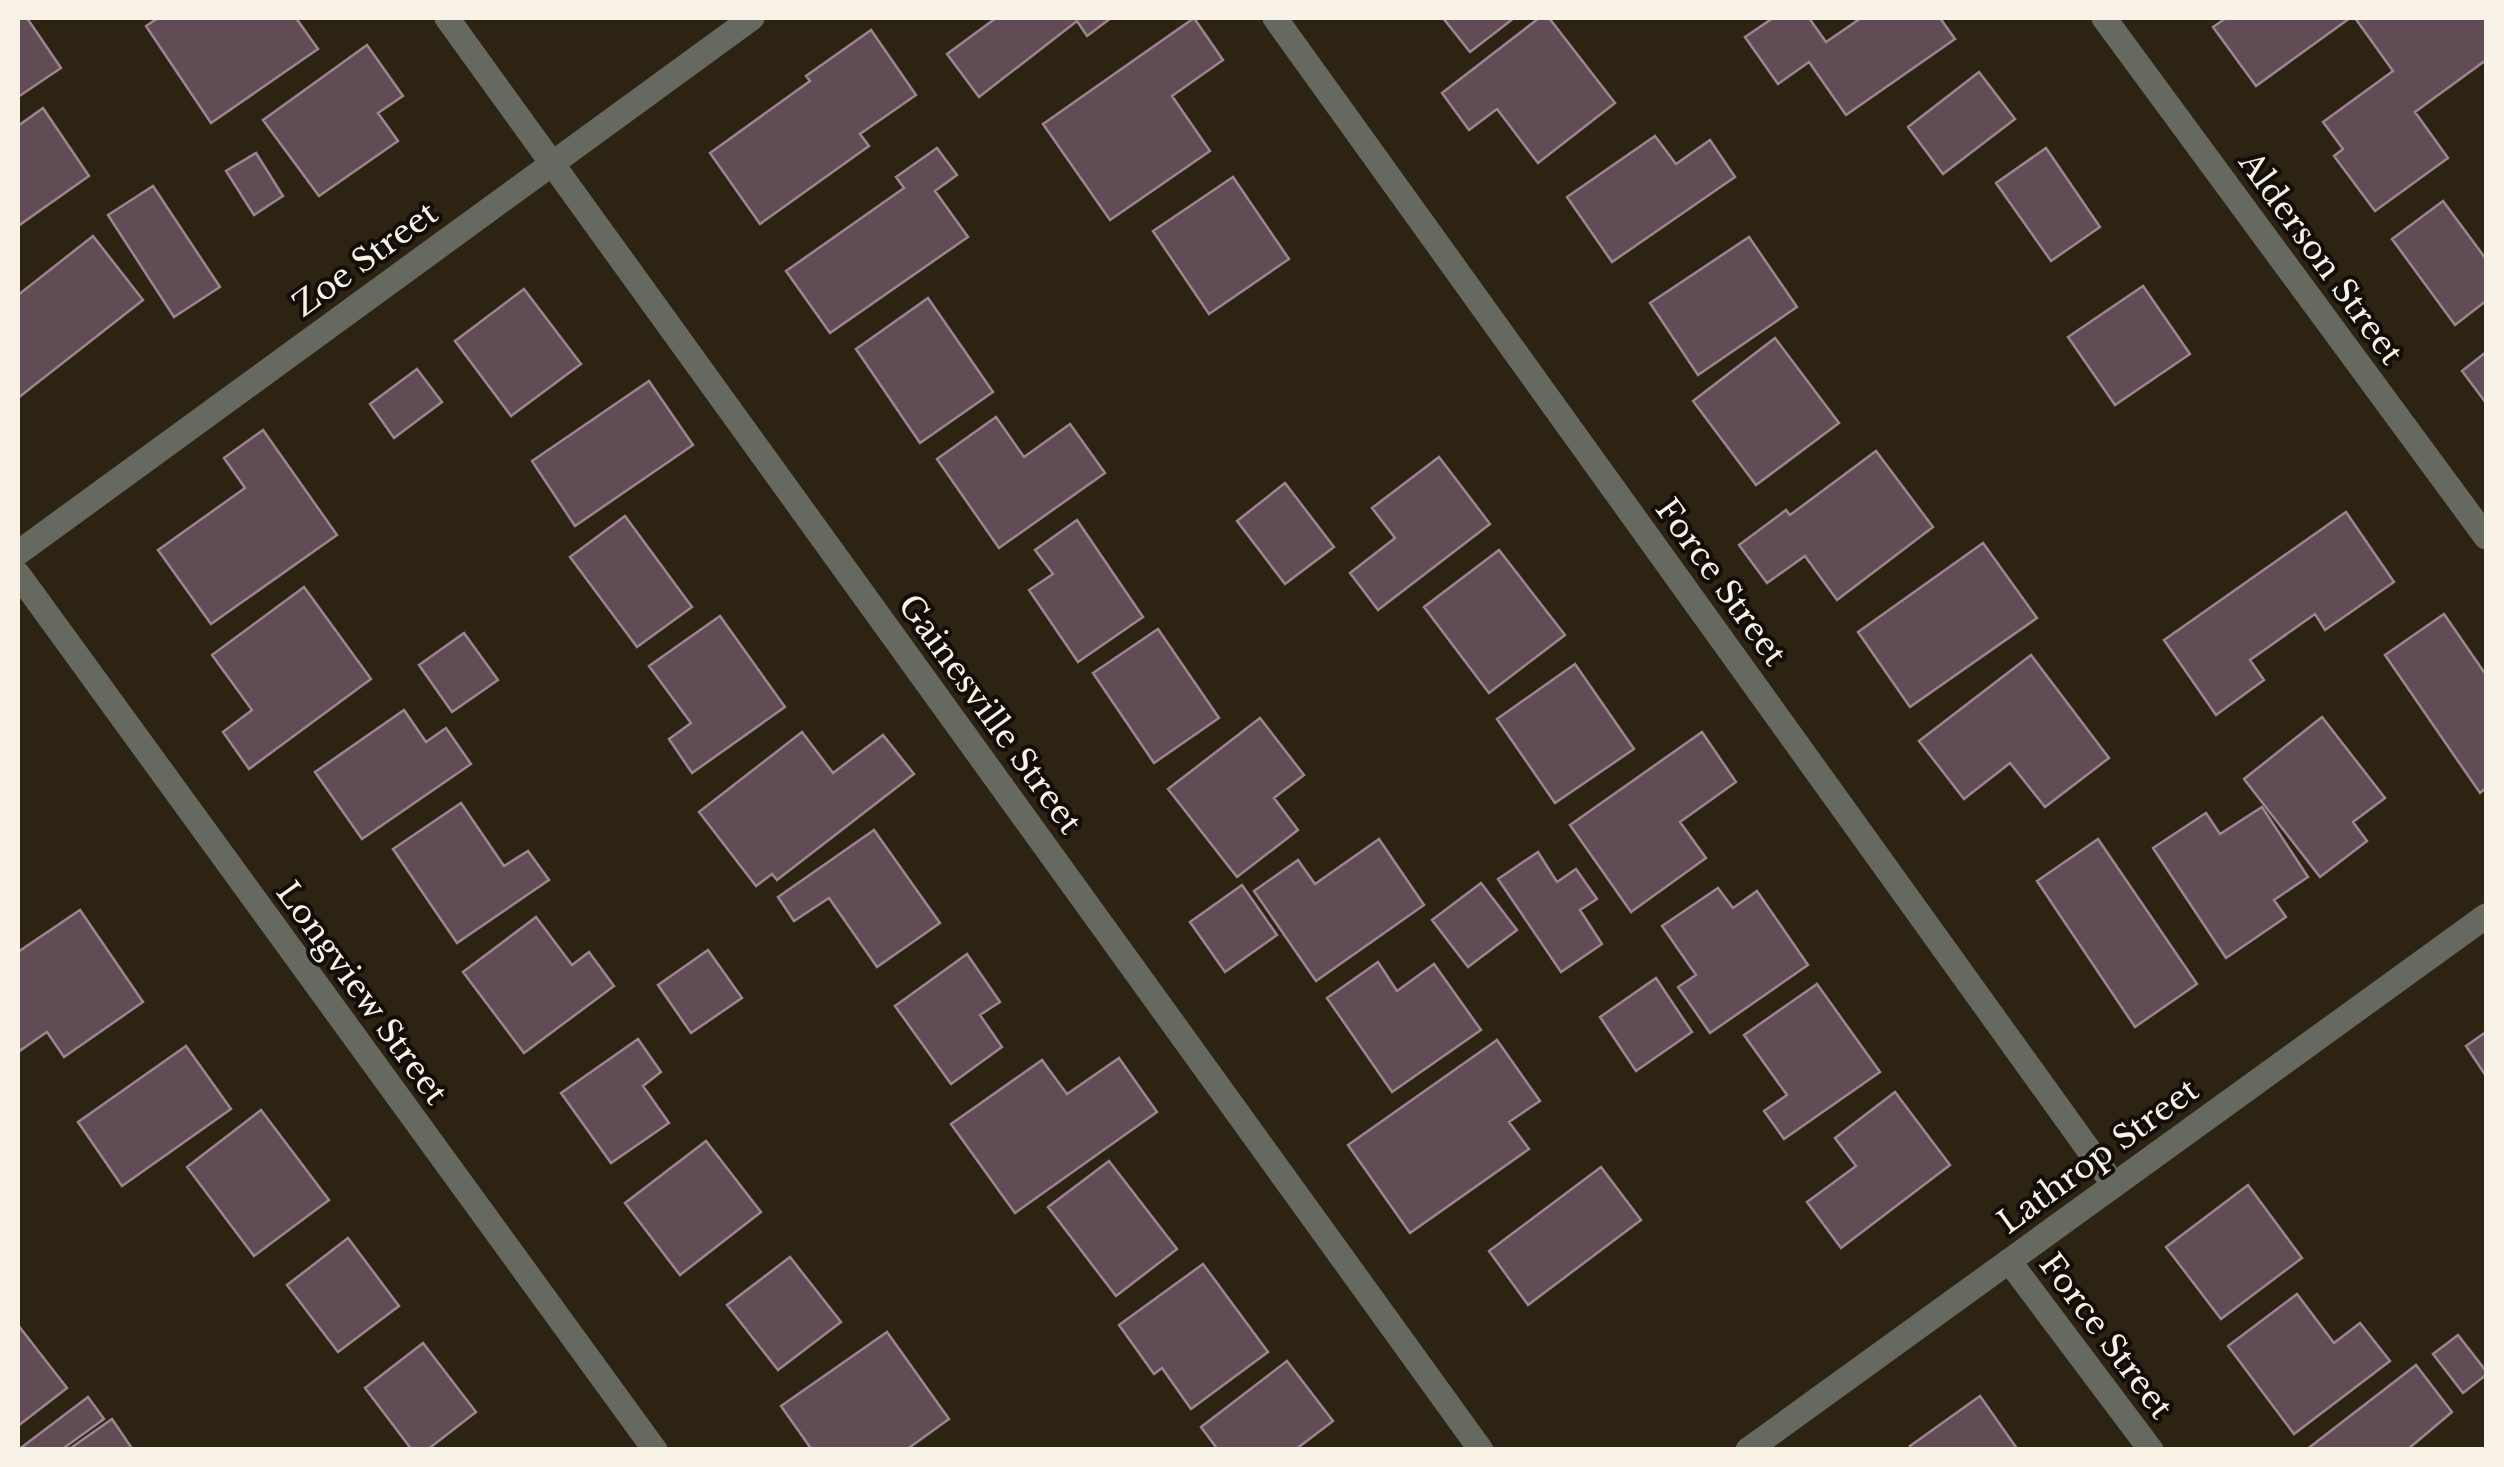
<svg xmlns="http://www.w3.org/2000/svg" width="2504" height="1467" font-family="'Libre Baskerville',serif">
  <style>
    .building { fill: #614c56; stroke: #9c8590; stroke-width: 2.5 }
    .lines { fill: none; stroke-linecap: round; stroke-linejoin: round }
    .minor { stroke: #66695f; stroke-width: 25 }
    .tertiary { stroke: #66695f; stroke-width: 25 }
    .labels { text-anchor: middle; stroke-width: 8; stroke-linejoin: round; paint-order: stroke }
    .street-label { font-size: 32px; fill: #f8f2e7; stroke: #120d07 }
  </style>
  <rect width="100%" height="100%" fill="#2d2312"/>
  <!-- building -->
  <path class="building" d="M21 18H27L61 68 18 97V20Z
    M158 18H296L318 49 211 123 146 26Z
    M996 18H1111L1087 36 1077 21 979 97 947 54Z
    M1194 18 1223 60 1172 96 1210 151 1110 220 1043 124Z
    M1443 18H1514L1470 52Z
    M1539 18H1549L1615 103 1538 163 1497 109 1469 130 1442 93Z
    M1773 18H1809L1826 42 1861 18H1940L1955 39 1846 115 1809 62 1778 84 1745 37Z
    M2226 18H2350L2256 86 2213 27Z
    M2355 18H2486V60L2415 112 2448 158 2375 211 2334 156 2343 149 2323 122 2393 71Z
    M871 30 916 95 860 134 869 146 760 224 710 153 810 81 806 76Z
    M367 45 403 96 378 113 398 141 319 196 263 120Z
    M1979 72 2015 119 1943 174 1908 127Z
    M43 108 89 176 18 226V126Z
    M1655 136 1676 164 1710 140 1735 177 1612 262 1567 197Z
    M937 148 957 175 935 191 968 237 830 333 786 271 904 188 896 177Z
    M2046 148 2100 227 2051 261 1996 183Z
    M256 153 283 196 254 215 226 171Z
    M1233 177 1289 259 1209 314 1153 231Z
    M153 186 220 287 174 317 108 215Z
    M2443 201 2486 259V301L2455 325 2392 239Z
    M93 236 143 300 18 398V295Z
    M1749 237 1797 307 1698 375 1650 303Z
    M2143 286 2190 354 2115 405 2068 337Z
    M524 289 581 364 511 416 455 341Z
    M928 298 993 392 920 443 856 349Z
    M1775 338 1839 423 1756 485 1693 401Z
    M2486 352V403L2462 371Z
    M417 369 442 402 394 438 370 404Z
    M649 381 693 445 575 526 532 461Z
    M996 417 1024 457 1070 424 1105 473 999 548 937 459Z
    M263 430 337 535 211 624 158 550 245 488 224 458Z
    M1876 451 1933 527 1837 600 1805 556 1767 583 1739 545 1786 510 1790 515Z
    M1439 457 1490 524 1378 610 1350 573 1395 538 1372 508Z
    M1285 483 1334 547 1285 584 1237 521Z
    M2346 512 2394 582 2325 630 2315 614 2250 660 2264 680 2216 715 2164 640Z
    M625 516 692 607 637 647 570 557Z
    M1077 520 1143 617 1078 662 1029 590 1053 574 1035 550Z
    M1983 543 2037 618 1910 707 1858 632Z
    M1499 550 1565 635 1489 693 1424 607Z
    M304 587 371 679 249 769 223 732 252 710 212 655Z
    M2444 614 2486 675V788L2480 793 2385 655Z
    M720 616 785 707 692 773 669 739 691 723 649 666Z
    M1158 629 1219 718 1154 763 1093 673Z
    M464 633 498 680 452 712 419 665Z
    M2031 655 2109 758 2045 807 2010 763 1964 799 1919 741Z
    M1575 664 1634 749 1555 803 1497 719Z
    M404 710 426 742 446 728 471 764 362 839 315 772Z
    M2322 717 2385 798 2353 822 2367 841 2320 877 2244 779Z
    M1260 718 1304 775 1274 798 1298 830 1237 877 1168 789Z
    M802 732 833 773 883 735 914 774 777 880 772 874 756 886 699 812Z
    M1702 732 1736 782 1680 822 1706 858 1631 912 1570 825Z
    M461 803 504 866 528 851 549 880 457 943 393 849Z
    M2262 807 2308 877 2274 900 2286 917 2226 958 2153 848 2206 813 2220 834Z
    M874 830 940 923 877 967 829 898 794 921 778 897Z
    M1379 839 1424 905 1316 981 1254 891 1298 860 1315 884Z
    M2098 839 2197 984 2135 1027 2037 881Z
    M1538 852 1557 882 1576 869 1597 899 1580 910 1602 944 1561 972 1498 879Z
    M1481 883 1517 930 1468 967 1432 920Z
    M1242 885 1277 935 1225 972 1190 922Z
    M1718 888 1733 908 1757 891 1808 965 1710 1033 1678 987 1696 975 1662 926Z
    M80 910 143 1002 64 1057 47 1032 18 1052V952Z
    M536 917 572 965 589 952 614 986 524 1053 463 972Z
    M708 950 742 998 691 1033 658 985Z
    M967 954 1000 1002 980 1015 1002 1047 951 1084 895 1006Z
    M1378 962 1397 991 1434 964 1481 1030 1392 1092 1327 998Z
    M1656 978 1692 1032 1636 1071 1600 1017Z
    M1817 984 1880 1072 1784 1139 1764 1111 1787 1095 1744 1035Z
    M2486 1032V1076L2466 1046Z
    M638 1039 661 1072 643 1086 669 1123 611 1163 561 1093Z
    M1497 1040 1540 1101 1509 1122 1529 1149 1410 1233 1348 1145Z
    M186 1046 231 1109 122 1186 78 1122Z
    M1119 1058 1157 1112 1015 1213 951 1124 1042 1060 1067 1094Z
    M1895 1092 1950 1165 1841 1248 1807 1202 1856 1166 1835 1138Z
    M261 1110 329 1200 254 1256 187 1167Z
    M706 1141 761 1212 680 1275 625 1203Z
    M1109 1161 1177 1249 1116 1296 1048 1207Z
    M1601 1167 1641 1220 1528 1305 1489 1251Z
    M2248 1185 2302 1258 2221 1319 2166 1247Z
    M348 1238 399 1306 338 1352 287 1285Z
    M790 1257 841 1322 778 1370 727 1305Z
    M1203 1264 1268 1352 1191 1409 1162 1368 1154 1374 1119 1325Z
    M2297 1294 2334 1343 2360 1323 2390 1361 2294 1434 2228 1346Z
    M18 1325 67 1388 18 1426Z
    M887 1332 949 1419 906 1450H812L781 1406Z
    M2458 1335 2486 1371V1375L2463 1393 2433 1354Z
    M423 1343 476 1412 427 1450H412L365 1388Z
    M1287 1361 1333 1421 1295 1450H1218L1201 1427Z
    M2416 1365 2452 1412 2407 1450H2306Z
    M1980 1396 2018 1450H1913L1910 1446Z
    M88 1397 104 1419 61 1450H18Z
    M112 1419 133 1450H68Z"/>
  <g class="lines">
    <!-- minor -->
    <path class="minor" d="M447 18 1481 1450
      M1275 18 2114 1185
      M2104 18 2486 537
      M18 553 752 18
      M18 574 655 1450
      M2009 1261 2151 1450"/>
    <!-- tertiary -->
    <path class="tertiary" d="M1748 1450 2486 916"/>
  </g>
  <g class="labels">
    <!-- street labels -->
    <g class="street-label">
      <text transform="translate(2321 258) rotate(54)" y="11">Alderson Street</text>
      <text transform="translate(365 259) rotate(-36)" y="11">Zoe Street</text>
      <text transform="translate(1721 582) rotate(54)" y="11">Force Street</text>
      <text transform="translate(990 714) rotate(54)" y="11">Gainesville Street</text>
      <text transform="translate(362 993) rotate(54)" y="11">Longview Street</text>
      <text transform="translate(2098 1156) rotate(-36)" y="11">Lathrop Street</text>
      <text transform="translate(2106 1336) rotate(53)" y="11">Force Street</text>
    </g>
  </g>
  <!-- border -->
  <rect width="2504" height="1467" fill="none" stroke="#f8f2e7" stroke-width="40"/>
</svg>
